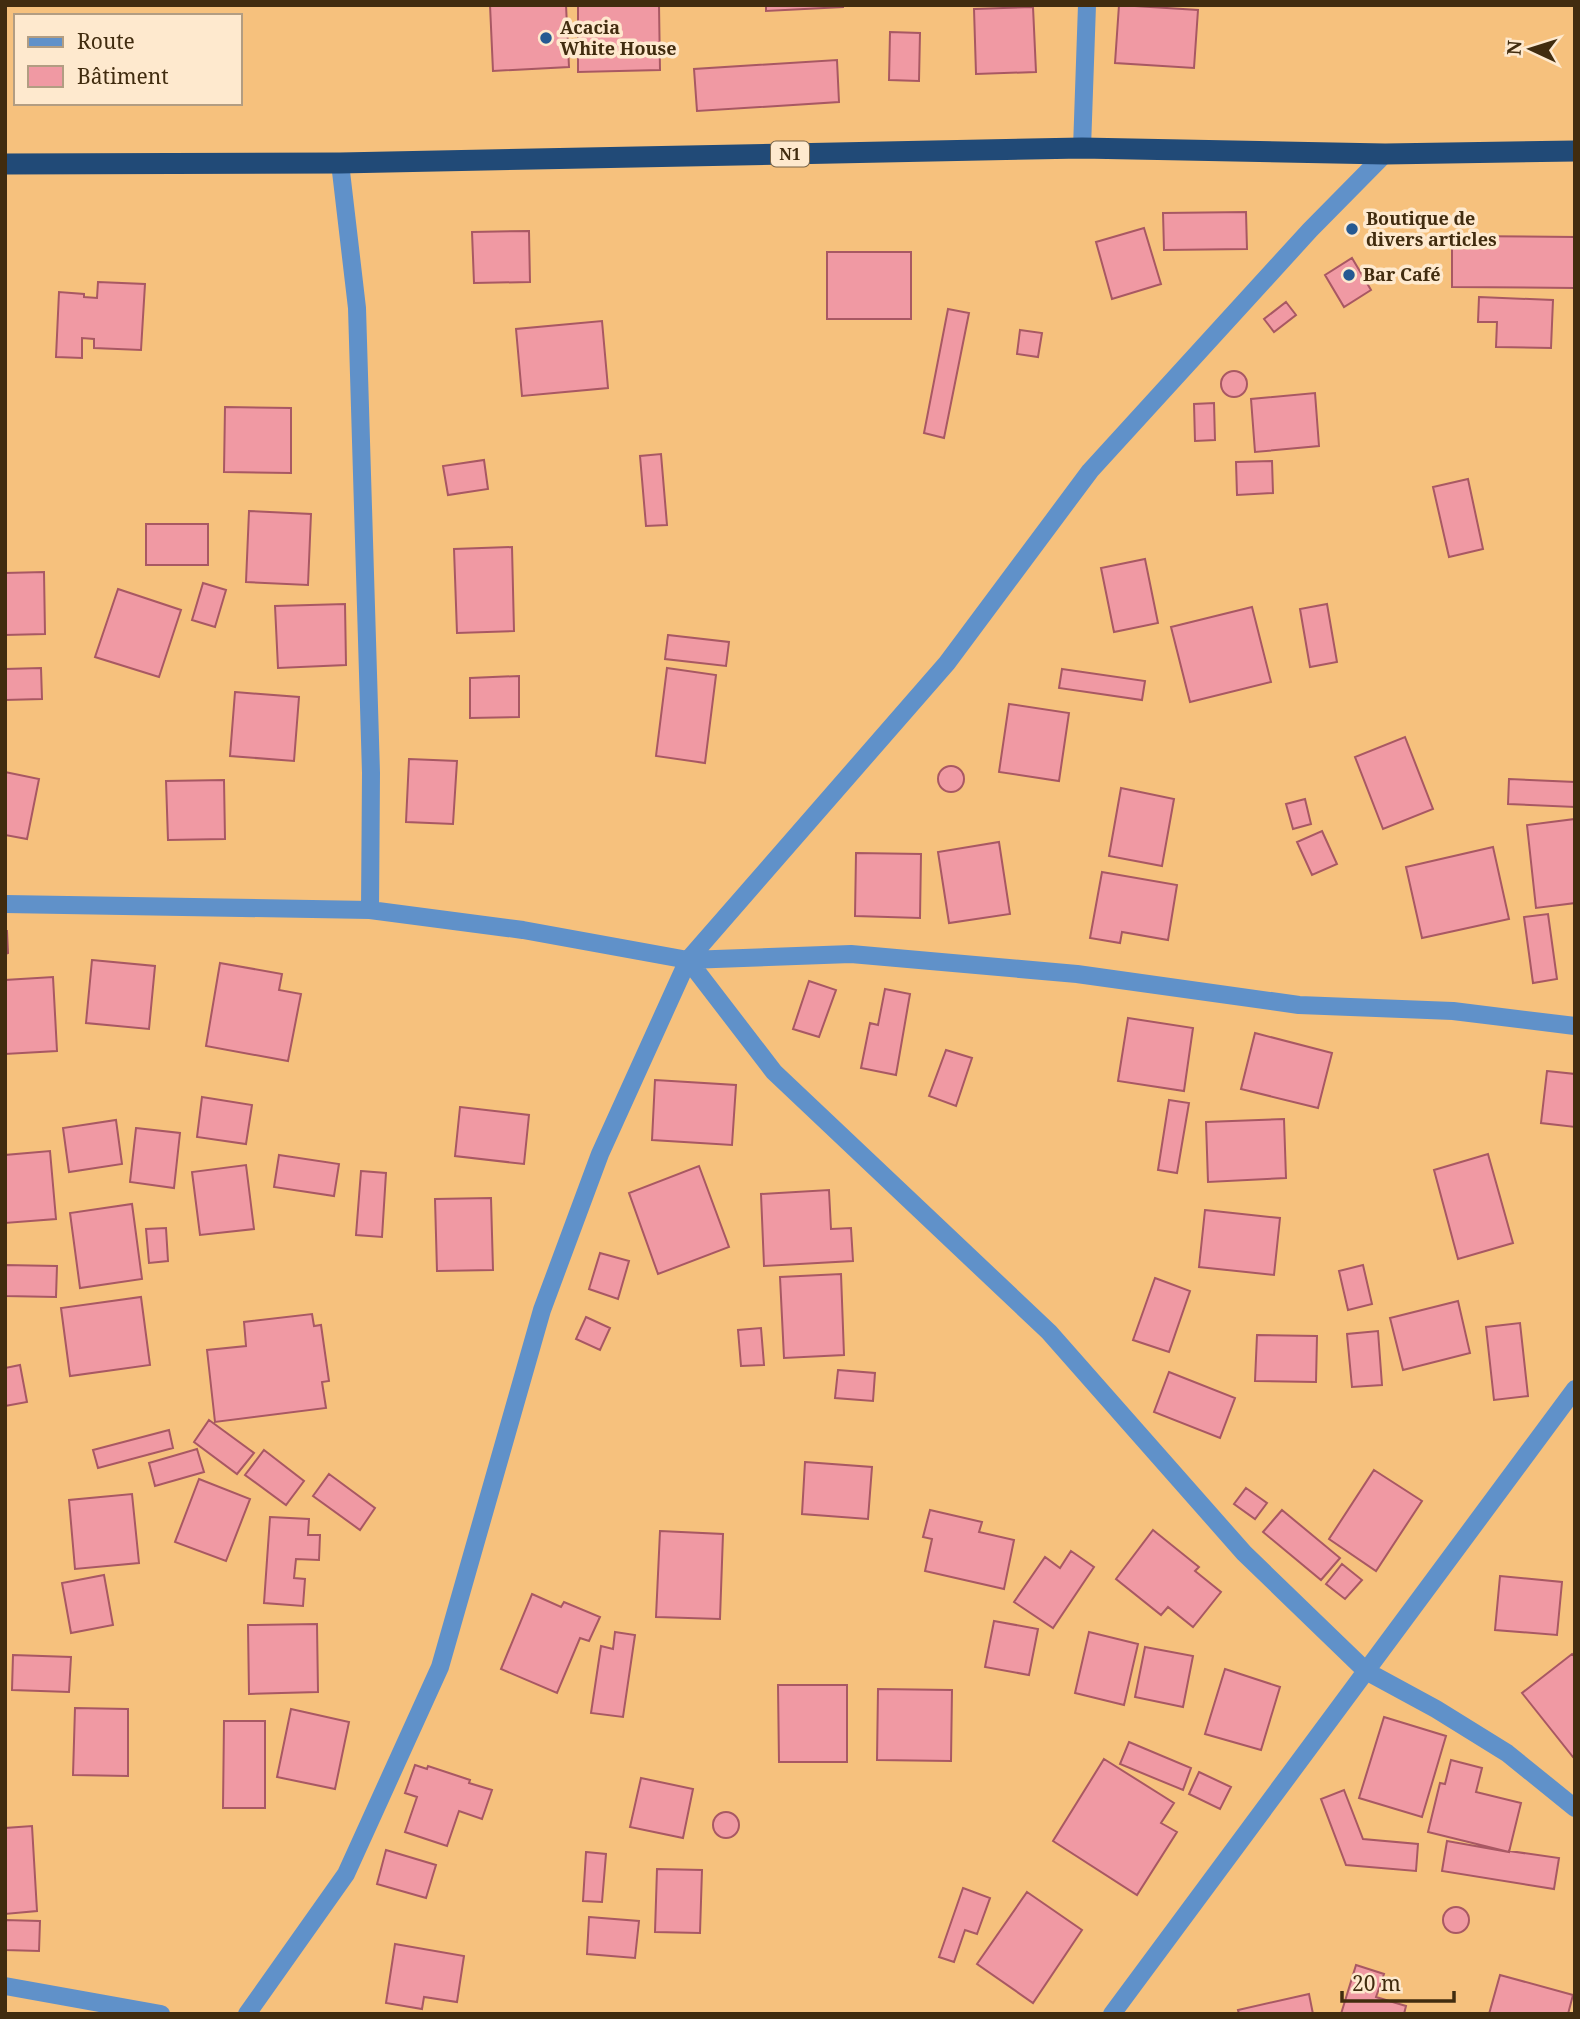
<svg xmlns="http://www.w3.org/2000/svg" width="1580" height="2019" font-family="'Noto Serif',serif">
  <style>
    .building { fill: #f099a3; stroke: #a85863; stroke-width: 2 }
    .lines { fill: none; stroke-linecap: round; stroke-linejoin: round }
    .street { stroke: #6091c9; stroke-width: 18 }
    .highway { stroke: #214a77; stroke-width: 21 }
    .poi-dot { fill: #255992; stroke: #fee9ce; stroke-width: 2.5 }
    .labels { text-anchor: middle; stroke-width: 7; stroke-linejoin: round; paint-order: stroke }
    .shield { fill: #fee9ce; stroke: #7a6548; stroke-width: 2 }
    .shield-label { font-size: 16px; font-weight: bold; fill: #412c0f }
    .poi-label { font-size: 18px; font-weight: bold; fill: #412c0f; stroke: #fee9ce; text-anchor: start }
  </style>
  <rect width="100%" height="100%" fill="#f6c17d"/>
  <!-- building -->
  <path class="building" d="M490 5H566L569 67 493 71Z
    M578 5H659L660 70 578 72Z
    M766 5H843V7L766 11Z
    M1119 5 1198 10 1194 68 1115 63Z
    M1033 7 1036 72 976 74 974 9Z
    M890 32 920 33 919 81 889 80Z
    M837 60 839 102 697 111 694 69Z
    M1246 212 1247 249 1164 250 1163 213Z
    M1144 228 1161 284 1112 299 1096 242Z
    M529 231 530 282 474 283 472 232Z
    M1452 236 1575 237V288L1452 287Z
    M827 252H911V319H827Z
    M1352 258 1371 290 1344 307 1325 275Z
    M98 282 145 284 141 350 94 348V339L82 338V358L56 357 59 292 84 294V297L97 298Z
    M1479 297 1553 300 1551 348 1496 347 1497 322H1478Z
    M1286 302 1296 315 1274 332 1264 319Z
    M948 309 969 313 944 438 924 433Z
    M602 321 608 388 522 396 516 329Z
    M1020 330 1042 333 1038 357 1017 354Z
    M1221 384a13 13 0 1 1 26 0a13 13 0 1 1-26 0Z
    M1315 393 1319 446 1255 452 1251 399Z
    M1214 403 1215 440 1195 441 1194 404Z
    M225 407 291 408V473L224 472Z
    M661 454 667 525 646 526 640 456Z
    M484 460 488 489 448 495 443 466Z
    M1272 461 1273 493 1237 495 1236 462Z
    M1468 479 1483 549 1449 557 1433 487Z
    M249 511 311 514 308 585 246 582Z
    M146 524H208V565H146Z
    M512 547 514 631 457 633 454 549Z
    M1145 559 1158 623 1114 632 1101 568Z
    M44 572 45 634 5 635V573Z
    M203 583 226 590 215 627 192 620Z
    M118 589 181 610 159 677 95 657Z
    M345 604 346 665 278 668 275 606Z
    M1327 604 1337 662 1310 667 1300 609Z
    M1252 607 1271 682 1190 702 1171 627Z
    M668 635 729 642 726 666 665 659Z
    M41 668 42 699 5 700V669Z
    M667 668 716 675 705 763 656 756Z
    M1062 669 1145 681 1142 700 1059 688Z
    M519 676V717L470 718V678Z
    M235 692 299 697 294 761 230 756Z
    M1009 704 1069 713 1059 781 999 772Z
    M1405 737 1433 809 1383 829 1355 757Z
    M409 759 457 761 453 824 406 822Z
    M938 779a13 13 0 1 1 26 0a13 13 0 1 1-26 0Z
    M5 772 39 779 27 839 5 835Z
    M1509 779 1575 782V807L1508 804Z
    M224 780 225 839 168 840 166 781Z
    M1121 788 1174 799 1162 866 1109 856Z
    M1305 799 1311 824 1293 829 1286 804Z
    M1575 819V903L1536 908 1527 825Z
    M1322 831 1337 864 1312 875 1297 842Z
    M999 842 1010 914 949 923 938 852Z
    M1493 847 1509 919 1422 938 1406 867Z
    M856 853 921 854 920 918 855 916Z
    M1102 872 1177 885 1168 940 1122 932 1120 943 1090 938Z
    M1548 914 1557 979 1533 983 1524 917Z
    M5 931H7L8 953 5 954Z
    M92 960 155 966 149 1029 86 1023Z
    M220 963 282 974 279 990 301 994 288 1061 206 1046Z
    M53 977 57 1051 5 1054V980Z
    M809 981 836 990 819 1037 793 1029Z
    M885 989 910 994 896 1075 861 1068 870 1023 878 1025Z
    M1128 1018 1193 1028 1184 1091 1118 1081Z
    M1255 1033 1332 1053 1318 1108 1241 1089Z
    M946 1050 972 1058 956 1106 929 1096Z
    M1547 1071 1575 1074V1127L1541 1123Z
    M655 1080 736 1085 732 1145 652 1140Z
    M202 1097 252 1105 246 1144 197 1137Z
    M1169 1100 1189 1103 1177 1173 1158 1170Z
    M460 1107 529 1115 524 1164 455 1156Z
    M1284 1119 1286 1178 1208 1182 1206 1122Z
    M116 1120 122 1164 69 1172 63 1128Z
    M136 1128 180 1133 174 1188 130 1182Z
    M50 1151 56 1219 5 1223V1155Z
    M1488 1154 1513 1243 1458 1259 1434 1170Z
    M279 1155 339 1164 334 1196 274 1187Z
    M246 1165 254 1229 200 1235 192 1172Z
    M699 1166 729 1247 658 1274 629 1193Z
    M361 1171 386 1173 382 1237 356 1235Z
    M829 1190 831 1229 851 1228 853 1261 764 1266 761 1194Z
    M491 1198 493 1270 437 1271 435 1199Z
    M132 1204 142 1279 80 1288 70 1213Z
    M1205 1210 1280 1218 1274 1275 1199 1267Z
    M166 1228 168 1261 149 1263 146 1229Z
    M600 1253 629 1261 618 1299 589 1289Z
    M5 1265 57 1266 56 1297 5 1296Z
    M1363 1265 1372 1304 1348 1310 1339 1271Z
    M841 1274 844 1355 784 1358 780 1277Z
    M1155 1278 1190 1291 1169 1352 1133 1340Z
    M141 1297 150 1365 70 1376 61 1308Z
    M1458 1301 1470 1353 1403 1370 1390 1318Z
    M312 1314 314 1326 321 1325 329 1381 322 1382 326 1408 215 1422 207 1350 246 1346 244 1322Z
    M586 1317 610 1328 600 1350 576 1339Z
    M1520 1323 1528 1396 1494 1400 1486 1327Z
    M761 1328 764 1365 741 1366 738 1330Z
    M1378 1331 1382 1385 1352 1387 1347 1334Z
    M1257 1335 1317 1336 1316 1382 1255 1381Z
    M20 1365 27 1402 5 1406V1368Z
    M838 1370 875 1373 873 1401 835 1398Z
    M1169 1372 1235 1398 1220 1438 1154 1412Z
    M209 1420 254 1453 237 1474 194 1442Z
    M169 1430 173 1448 98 1468 93 1450Z
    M197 1449 204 1472 155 1486 149 1463Z
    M264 1450 304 1481 286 1505 245 1475Z
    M805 1462 872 1467 868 1519 802 1514Z
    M1374 1470 1422 1501 1376 1571 1329 1539Z
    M329 1474 375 1508 360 1530 313 1496Z
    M199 1479 250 1499 226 1561 175 1542Z
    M1246 1488 1267 1503 1255 1519 1234 1504Z
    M132 1494 139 1563 75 1569 69 1500Z
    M930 1510 982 1522 979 1532 1014 1540 1004 1589 925 1571 932 1539 923 1537Z
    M1282 1510 1340 1558 1321 1580 1263 1532Z
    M270 1517 309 1519 308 1535H320L319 1560 296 1559 294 1578 305 1579 303 1606 264 1603Z
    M1153 1530 1199 1567 1195 1571 1221 1592 1193 1627 1168 1607 1161 1615 1116 1579Z
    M660 1531 723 1534 720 1619 656 1617Z
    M1071 1551 1094 1567 1053 1628 1014 1602 1045 1557 1060 1568Z
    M1342 1564 1362 1580 1345 1599 1326 1584Z
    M104 1575 113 1625 71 1633 62 1583Z
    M1500 1576 1562 1582 1557 1635 1495 1630Z
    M532 1594 561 1607 564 1602 600 1617 589 1641 580 1638 557 1693 501 1669Z
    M994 1621 1038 1629 1029 1675 985 1667Z
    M317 1624 318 1692 249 1694 248 1625Z
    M615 1632 635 1635 623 1717 591 1713 601 1646 613 1649Z
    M1089 1632 1138 1644 1124 1705 1075 1693Z
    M1145 1647 1193 1656 1183 1707 1135 1697Z
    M1572 1654 1575 1657V1756L1573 1757 1522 1693Z
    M13 1655 71 1657 69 1692 12 1690Z
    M1225 1669 1280 1687 1261 1750 1205 1734Z
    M778 1685H847V1762H779Z
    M878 1689 952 1690 951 1761 877 1760Z
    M75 1708 128 1709V1776L73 1775Z
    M291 1709 349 1722 335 1789 277 1777Z
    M1384 1717 1446 1736 1422 1817 1359 1798Z
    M224 1721H265V1808H223Z
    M1129 1742 1191 1768 1183 1790 1120 1764Z
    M1104 1759 1174 1803 1161 1823 1177 1832 1137 1895 1053 1841Z
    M1451 1760 1482 1768 1476 1792 1521 1803 1509 1852 1428 1832 1440 1783 1445 1784Z
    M415 1765 427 1769 428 1766 470 1780 469 1783 492 1790 482 1819 459 1811 447 1846 405 1832 417 1797 405 1793Z
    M1199 1772 1231 1787 1220 1809 1189 1794Z
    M641 1778 693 1789 683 1838 630 1827Z
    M1344 1790 1363 1839 1418 1844 1416 1871 1346 1865 1321 1799Z
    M713 1825a13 13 0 1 1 26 0a13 13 0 1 1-26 0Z
    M32 1826 37 1911 5 1914V1828Z
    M1447 1841 1509 1852V1851L1559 1858 1554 1889 1442 1871Z
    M386 1850 436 1865 426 1898 377 1884Z
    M586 1852 606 1854 602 1902 583 1901Z
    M657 1869 702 1870 700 1933 655 1932Z
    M963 1888 990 1898 977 1934 965 1930 954 1962 939 1957Z
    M1027 1892 1082 1930 1033 2003 977 1964Z
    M1443 1920a13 13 0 1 1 26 0a13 13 0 1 1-26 0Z
    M589 1917 639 1921 635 1958 587 1954Z
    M5 1920 40 1921 39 1951 5 1950Z
    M395 1944 464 1956 457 2002 424 1997 422 2009 386 2003Z
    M1356 1965 1384 1974 1376 1997 1406 2006 1404 2014H1341Z
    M1500 1975 1573 1995 1568 2014H1489Z
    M1309 1994 1313 2014H1239L1238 2010Z"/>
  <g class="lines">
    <!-- street -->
    <path class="street" d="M1082 148 1087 5
      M340 163 357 308 371 773 370 910
      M5 904 370 910 523 930 688 960 851 954 1077 974 1299 1005 1453 1011 1575 1026
      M688 960 774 1072 1049 1332 1244 1553 1366 1671 1436 1709 1507 1753 1575 1808
      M5 1986 161 2014
      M247 2014 346 1874 440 1667 542 1310 600 1154 688 960 947 663 1090 471 1310 230 1385 154
      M1112 2014 1575 1389"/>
    <!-- highway -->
    <path class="highway" d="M5 164 340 163 1082 148 1385 154 1575 151"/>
  </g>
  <!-- markers -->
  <g class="poi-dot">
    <circle cx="546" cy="38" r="7"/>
    <circle cx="1352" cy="229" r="7"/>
    <circle cx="1349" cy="275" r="7"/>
  </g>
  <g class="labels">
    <!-- shield labels -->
    <rect class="shield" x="771" y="141.5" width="38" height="25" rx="5"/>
    <g class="shield-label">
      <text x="790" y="160">N1</text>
    </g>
    <!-- poi labels -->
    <g class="poi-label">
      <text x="560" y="34">Acacia<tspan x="560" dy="21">White House</tspan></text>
      <text x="1366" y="225">Boutique de<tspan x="1366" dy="21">divers articles</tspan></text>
      <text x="1363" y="281">Bar Café</text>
    </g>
  </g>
  <!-- border -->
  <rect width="1580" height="2019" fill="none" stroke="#412c0f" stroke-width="14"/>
  <!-- legend -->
  <rect x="14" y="14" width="228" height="91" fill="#fee9ce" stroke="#b29d82" stroke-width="2"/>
  <rect x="28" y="37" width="35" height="10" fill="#6091c9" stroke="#b29d82" stroke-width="2"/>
  <text x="77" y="49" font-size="21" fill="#412c0f">Route</text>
  <rect x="28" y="66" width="35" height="21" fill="#f099a3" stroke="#b29d82" stroke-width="2"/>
  <text x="77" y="84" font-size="21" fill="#412c0f">Bâtiment</text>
  <!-- north arrow -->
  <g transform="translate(1531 49) rotate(274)" stroke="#fee9ce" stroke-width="5" paint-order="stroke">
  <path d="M0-5L12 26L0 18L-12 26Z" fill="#412c0f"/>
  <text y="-10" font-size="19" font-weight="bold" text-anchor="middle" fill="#412c0f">N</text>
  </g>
  <!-- scale -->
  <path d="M1342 1991v10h112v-10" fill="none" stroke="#412c0f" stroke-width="3.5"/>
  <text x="1352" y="1991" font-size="21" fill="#412c0f" stroke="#fee9ce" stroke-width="5" paint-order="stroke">20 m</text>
</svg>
